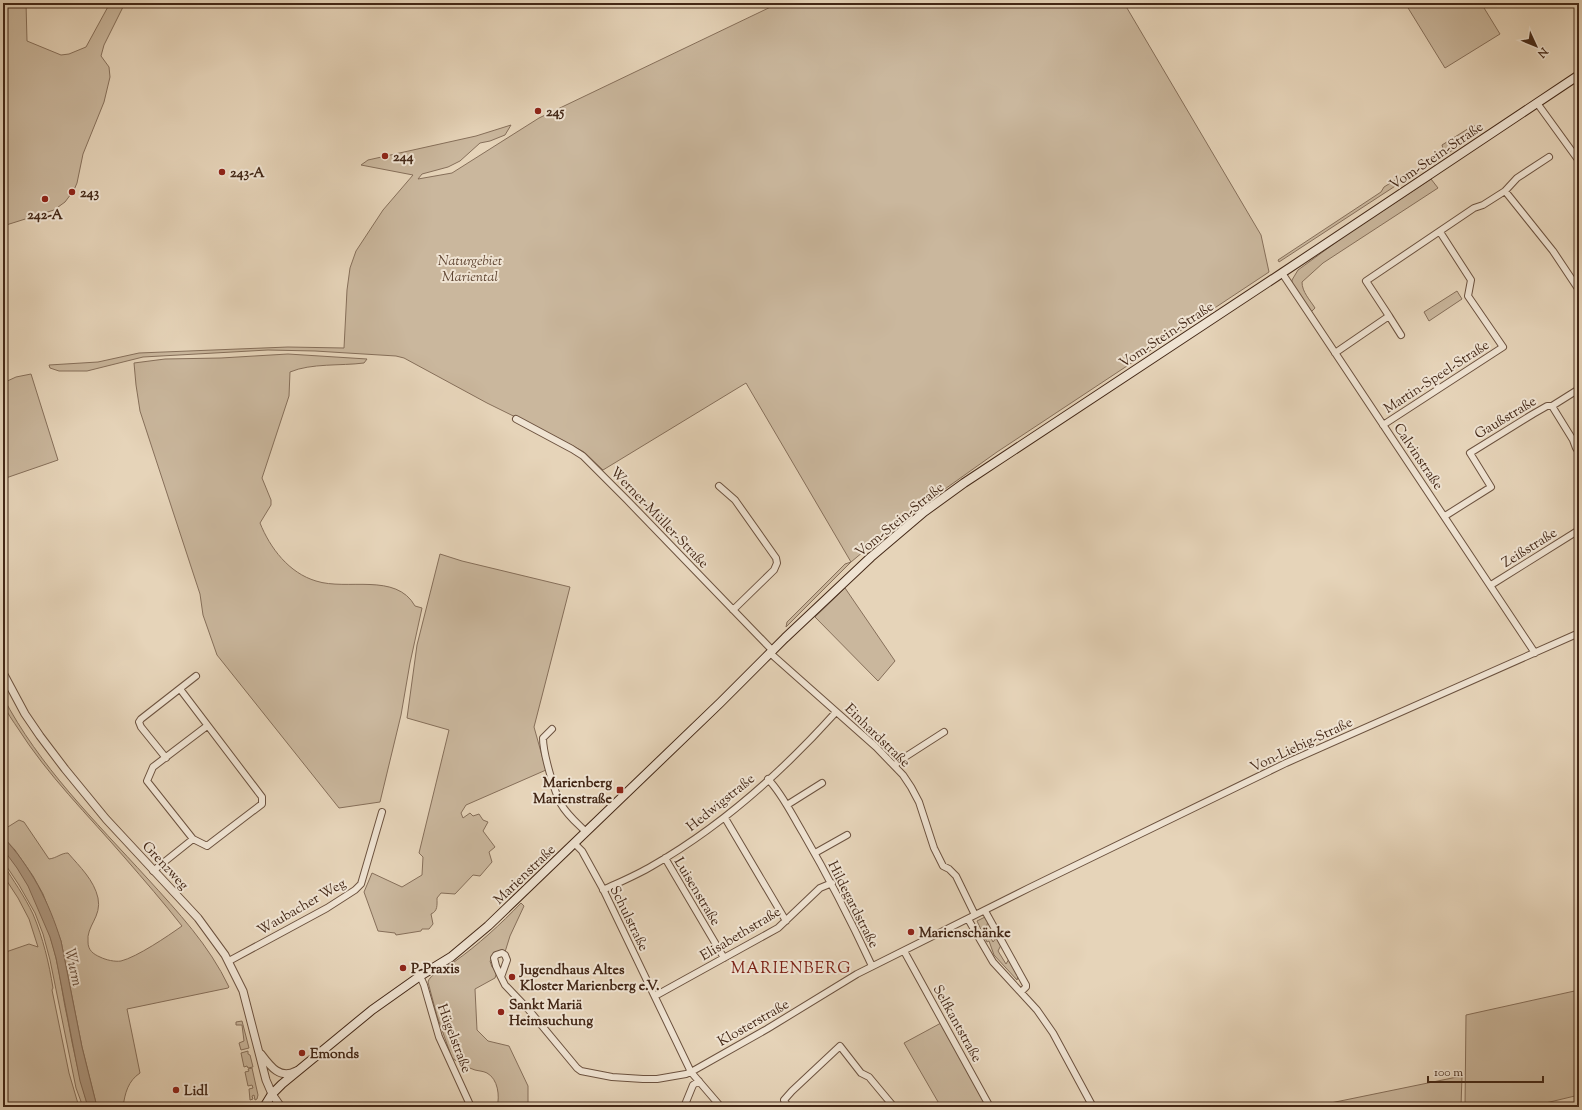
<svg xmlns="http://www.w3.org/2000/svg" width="1582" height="1110" font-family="'Sorts Mill Goudy',serif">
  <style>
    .green { fill: #cab79d; stroke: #866f5a }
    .water { fill: #af9982; stroke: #846b57 }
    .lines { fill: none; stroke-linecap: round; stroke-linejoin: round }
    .minor-casing { stroke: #6c523f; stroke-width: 8 }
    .tertiary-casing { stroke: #6c523f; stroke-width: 9 }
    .secondary-casing { stroke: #432716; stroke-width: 10 }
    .minor { stroke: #efe3d2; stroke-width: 6 }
    .tertiary { stroke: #efe3d2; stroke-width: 7 }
    .secondary { stroke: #efe3d2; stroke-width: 8 }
    .poi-dot { fill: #8f2418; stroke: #efe3d2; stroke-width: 1.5 }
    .labels { text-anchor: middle; stroke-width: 4; stroke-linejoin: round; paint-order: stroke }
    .poi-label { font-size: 14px; font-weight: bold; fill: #432716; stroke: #efe3d2; text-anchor: start }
    .street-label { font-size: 14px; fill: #432716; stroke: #efe3d2 }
    .park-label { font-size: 14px; font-style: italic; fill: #5e4431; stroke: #efe3d2 }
    .water-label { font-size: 15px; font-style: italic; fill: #634936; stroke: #efe3d2 }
    .quarter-label { font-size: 16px; letter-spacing: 1px; fill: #7a1f14; stroke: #efe3d2 }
  </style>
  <rect width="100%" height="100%" fill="#e6d4b9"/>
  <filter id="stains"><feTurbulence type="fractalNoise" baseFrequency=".005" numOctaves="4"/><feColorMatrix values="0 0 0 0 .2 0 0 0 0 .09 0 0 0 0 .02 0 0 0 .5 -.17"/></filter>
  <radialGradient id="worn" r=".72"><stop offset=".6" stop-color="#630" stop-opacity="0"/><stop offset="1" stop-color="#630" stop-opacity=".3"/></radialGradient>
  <!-- green -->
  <path class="green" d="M3 3H26L27 41 61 55 69 54 86 47 110 3H125L104 45 101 56 109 67 110 77 104 102 83 154 77 183 74 190 65 202 54 210 3 226Z
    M779 3H1124L1261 235 1269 272 997 452 900 521 851 562 786 627 787 622 845 564 851 562 746 383 603 470 584 452 562 440 487 403 404 358 396 356 315 351 268 350 143 357 87 371H59L50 368 49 365 98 362 139 353 288 347 344 348 347 290 350 268 356 251 383 210 413 175 361 165 368 160 476 136 511 125 505 135 490 141 480 143 460 161 448 167 422 174 418 179 452 173 539 118Z
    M1405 3H1481L1500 34 1445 68Z
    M1474 125 1478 134 1458 147 1432 162 1279 262 1278 260 1381 192 1384 187 1400 177 1404 178 1444 152 1442 145Z
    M1431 179 1438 188 1323 263 1302 282C1302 292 1310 300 1315 308L1311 312 1292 285V280L1298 270 1346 235Z
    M1457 291 1462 299 1429 321 1424 312Z
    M288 354 367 359 364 363C341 366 311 363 290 372L289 396 262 478 271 500V505L260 523C270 548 289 573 316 581 347 591 396 572 415 606L422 608 410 663 401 715 380 802 339 808 217 655 203 615 200 594 140 411 136 385 134 363 165 359 221 358Z
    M31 374 58 460 3 479V383L16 377Z
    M440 554 462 561 570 587 534 727 546 770 466 805 461 813 463 818 470 813 473 816 479 814 483 820 488 822 483 831 495 847 489 852 492 862 480 876 473 875 455 894 441 893 437 898C437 905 438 911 431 914L433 924 429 929H422L421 931 396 935 395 933 378 931 364 892 372 873 402 887 422 875 423 857 419 853 449 730 407 718 417 645Z
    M845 588 895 661 878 681 815 617Z
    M3 697C39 766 95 821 147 878 178 912 209 945 229 987L228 988 127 1009 140 1073C128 1081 125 1093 123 1107H97L82 1047 61 941 43 894 33 876 15 850 3 837V830L19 820 24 822 49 859C57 858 61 853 68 853 80 867 94 880 98 898 102 917 86 926 88 942 88 950 93 954 100 957 106 960 115 962 121 961 137 957 168 936 182 926 164 903 144 880 125 858 88 815 48 776 17 727 11 718 3 708 3 697Z
    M3 849C29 879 47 920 56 958 61 979 63 1000 68 1021 73 1050 80 1079 88 1107H83L76 1088 50 960 43 934 35 913 19 885 3 861Z
    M3 864C13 880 25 897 33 914 43 938 49 963 53 988L52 990 69 1073 79 1107H3V953L29 944 38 947 29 919 18 898 3 875Z
    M521 903 524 906 510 936 505 952 499 951 490 961 492 967 497 972 495 978 475 989 477 1030 488 1041 509 1046 528 1086V1107H497C500 1096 498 1079 487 1073 483 1071 479 1071 475 1070 466 1067 459 1063 452 1058L437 1016 428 982C429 975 447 966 454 962 478 945 501 924 521 903Z
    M985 917 988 921 986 929 993 942 997 937 1001 945 998 951 1006 964 1009 959 1018 976 1017 980 994 955 989 941 987 942 977 921Z
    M1579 990V1095L1529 1107H1465L1466 1015Z
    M242 1021 249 1048 241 1050 239 1043 244 1041 242 1025H236V1022Z
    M941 1023 987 1107H941L904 1043Z
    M248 1051V1054L250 1055 253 1067 248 1068 247 1066 244 1067 241 1053Z
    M252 1068 258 1095 257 1099 255 1100 254 1095 252 1096 253 1099 250 1100 249 1089 253 1088 252 1085 248 1086 245 1072 249 1071 248 1069Z
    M1462 1076 1461 1107H1311Z"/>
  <!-- water -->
  <path class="water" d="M3 837C31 867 49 902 61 941L82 1047 97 1107H88L80 1081 56 958 50 937 28 886 17 868 3 849Z"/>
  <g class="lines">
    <!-- minor casing -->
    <g class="minor-casing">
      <path id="minor" d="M1537 103 1579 161
        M1505 191 1553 251 1579 290
        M1282 273 1535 653
        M1389 316 1401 335
        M1335 353 1389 316 1366 281 1474 208 1483 205 1505 191 1517 178 1549 157
        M1552 406 1573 440 1576 448
        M516 419 572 449 583 456 627 500 773 651
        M1383 425 1503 347 1468 296 1471 280 1440 232
        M719 486 735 500 776 558 777 563 774 570 733 610
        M1445 516 1491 487 1470 453 1533 414 1547 406H1552L1579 389
        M1491 585 1579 530
        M770 653 876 747 903 775 911 787 919 802 934 848 943 866 949 869 956 876 975 915
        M180 689 262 797V804L207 846 193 839 147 781 153 767 207 726
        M552 729 543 738C543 753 554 791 561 804 567 815 578 824 586 832
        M166 758 141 727 139 722 141 719 196 676
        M895 765 902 759 944 732
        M768 779C783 795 792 815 803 833 828 876 851 921 872 966
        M787 805 822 783
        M725 818 786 921
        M574 843 582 851 603 889 691 1072 721 1107
        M815 853 847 835
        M665 858 724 958
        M153 871 193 839
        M603 890C620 882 637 875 652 866 722 826 783 771 836 712
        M985 911 1026 985V987L1021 992
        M968 919 993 962 1037 1010 1053 1033 1093 1107
        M904 951 990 1107
        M229 961 327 908 355 890 361 884 382 812
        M420 976 424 985 439 1037 471 1107
        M501 977 496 966 494 958 496 955 502 953 505 955 507 960 501 977 505 985 528 1009 577 1068 581 1071 612 1077 643 1079H657L686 1074 691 1072 767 1029 857 974 1029 888 1286 763 1579 633
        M655 996 778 928 820 888 832 883
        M684 1107 693 1085 699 1081
        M788 1107 784 1100 792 1091 840 1046 861 1073 869 1077 894 1107"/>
    </g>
    <!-- tertiary casing -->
    <g class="tertiary-casing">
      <path id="tertiary" d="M3 673 25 714 40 736 65 769 106 819 198 918 225 955 243 991 266 1080 272 1094 281 1107
        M261 1054C270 1066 280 1080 296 1071"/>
    </g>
    <!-- secondary casing -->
    <g class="secondary-casing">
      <path id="secondary" d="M264 1107 272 1094 282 1084 372 1010 420 976 451 957 488 926 720 703 785 638 871 557 924 512 964 483 1282 273 1579 75"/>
    </g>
    <!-- minor -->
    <use href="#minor" class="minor"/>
    <!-- tertiary -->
    <use href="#tertiary" class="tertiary"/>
    <!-- secondary -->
    <use href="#secondary" class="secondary"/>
  </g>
  <!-- markers -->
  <g class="poi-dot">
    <circle cx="538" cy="111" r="4"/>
    <circle cx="385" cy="156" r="4"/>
    <circle cx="222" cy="172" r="4"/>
    <circle cx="72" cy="192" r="4"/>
    <circle cx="45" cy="199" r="4"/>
    <rect x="616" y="786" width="8" height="8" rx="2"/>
    <circle cx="911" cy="932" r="4"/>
    <circle cx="403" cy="968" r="4"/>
    <circle cx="512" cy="977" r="4"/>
    <circle cx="501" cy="1012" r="4"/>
    <circle cx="302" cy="1053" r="4"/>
    <circle cx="176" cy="1090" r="4"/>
  </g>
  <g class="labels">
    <!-- poi labels -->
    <g class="poi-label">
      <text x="546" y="116">245</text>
      <text x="393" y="161">244</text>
      <text x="230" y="177">243-A</text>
      <text x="80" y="197">243</text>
      <text x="45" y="219" text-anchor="middle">242-A</text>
      <text x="612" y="787" text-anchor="end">Marienberg<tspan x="612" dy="16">Marienstraße</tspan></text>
      <text x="919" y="937">Marienschänke</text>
      <text x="411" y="973">P-Praxis</text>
      <text x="520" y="974">Jugendhaus Altes<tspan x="520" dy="16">Kloster Marienberg e.V.</tspan></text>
      <text x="509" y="1009">Sankt Mariä<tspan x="509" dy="16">Heimsuchung</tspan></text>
      <text x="310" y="1058">Emonds</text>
      <text x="184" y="1095">Lidl</text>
    </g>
    <!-- street labels -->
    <g class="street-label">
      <text transform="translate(1436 155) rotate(-34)" y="5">Vom-Stein-Straße</text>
      <text transform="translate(1166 334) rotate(-33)" y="5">Vom-Stein-Straße</text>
      <text transform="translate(1436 376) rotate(-33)" y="5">Martin-Speel-Straße</text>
      <text transform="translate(1505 417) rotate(-31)" y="5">Gaußstraße</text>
      <text transform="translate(1419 456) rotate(56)" y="5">Calvinstraße</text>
      <text transform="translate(660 517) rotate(46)" y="5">Werner-Müller-Straße</text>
      <text transform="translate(899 519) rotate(-39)" y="5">Vom-Stein-Straße</text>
      <text transform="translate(1529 547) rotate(-32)" y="5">Zeißstraße</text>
      <text transform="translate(878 735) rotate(44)" y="5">Einhardstraße</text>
      <text transform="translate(1301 744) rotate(-25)" y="5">Von-Liebig-Straße</text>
      <text transform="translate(720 802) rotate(-39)" y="5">Hedwigstraße</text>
      <text transform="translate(166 865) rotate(47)" y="5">Grenzweg</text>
      <text transform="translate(524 874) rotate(-44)" y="5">Marienstraße</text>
      <text transform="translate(698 891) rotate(59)" y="5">Luisenstraße</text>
      <text transform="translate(854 904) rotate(63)" y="5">Hildegardstraße</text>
      <text transform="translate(301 906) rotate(-30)" y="5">Waubacher Weg</text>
      <text transform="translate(630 918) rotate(64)" y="5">Schulstraße</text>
      <text transform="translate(740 933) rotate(-31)" y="5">Elisabethstraße</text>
      <text transform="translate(753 1022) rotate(-30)" y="5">Klosterstraße</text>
      <text transform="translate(958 1023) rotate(61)" y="5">Selfkantstraße</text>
      <text transform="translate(455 1038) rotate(69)" y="5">Hügelstraße</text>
    </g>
    <!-- park labels -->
    <g class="park-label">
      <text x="470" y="265">Naturgebiet<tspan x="470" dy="16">Mariental</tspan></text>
    </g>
    <!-- water labels -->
    <g class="water-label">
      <text transform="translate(74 967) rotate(78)" y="5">Wurm</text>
    </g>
    <!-- quarter labels -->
    <g class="quarter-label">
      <text x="791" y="973">MARIENBERG</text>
    </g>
  </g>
  <!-- margin -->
  <rect width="1582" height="1110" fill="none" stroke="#e6d4b9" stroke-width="16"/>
  <rect x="4" y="4" width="1574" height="1102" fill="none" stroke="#432716" stroke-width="2"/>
  <rect x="8" y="8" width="1566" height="1094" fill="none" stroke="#432716"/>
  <!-- north arrow -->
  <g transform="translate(1536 46) rotate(134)" stroke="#efe3d2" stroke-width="3" paint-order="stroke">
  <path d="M0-3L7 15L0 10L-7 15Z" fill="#432716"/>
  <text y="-6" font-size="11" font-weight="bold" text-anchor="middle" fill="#432716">N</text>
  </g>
  <!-- scale -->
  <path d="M1428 1076v6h115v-6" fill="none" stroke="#432716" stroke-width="2"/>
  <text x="1434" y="1076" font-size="12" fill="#432716" stroke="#efe3d2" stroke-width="3" paint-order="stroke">100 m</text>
  <rect width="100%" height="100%" filter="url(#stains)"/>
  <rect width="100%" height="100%" fill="url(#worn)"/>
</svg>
